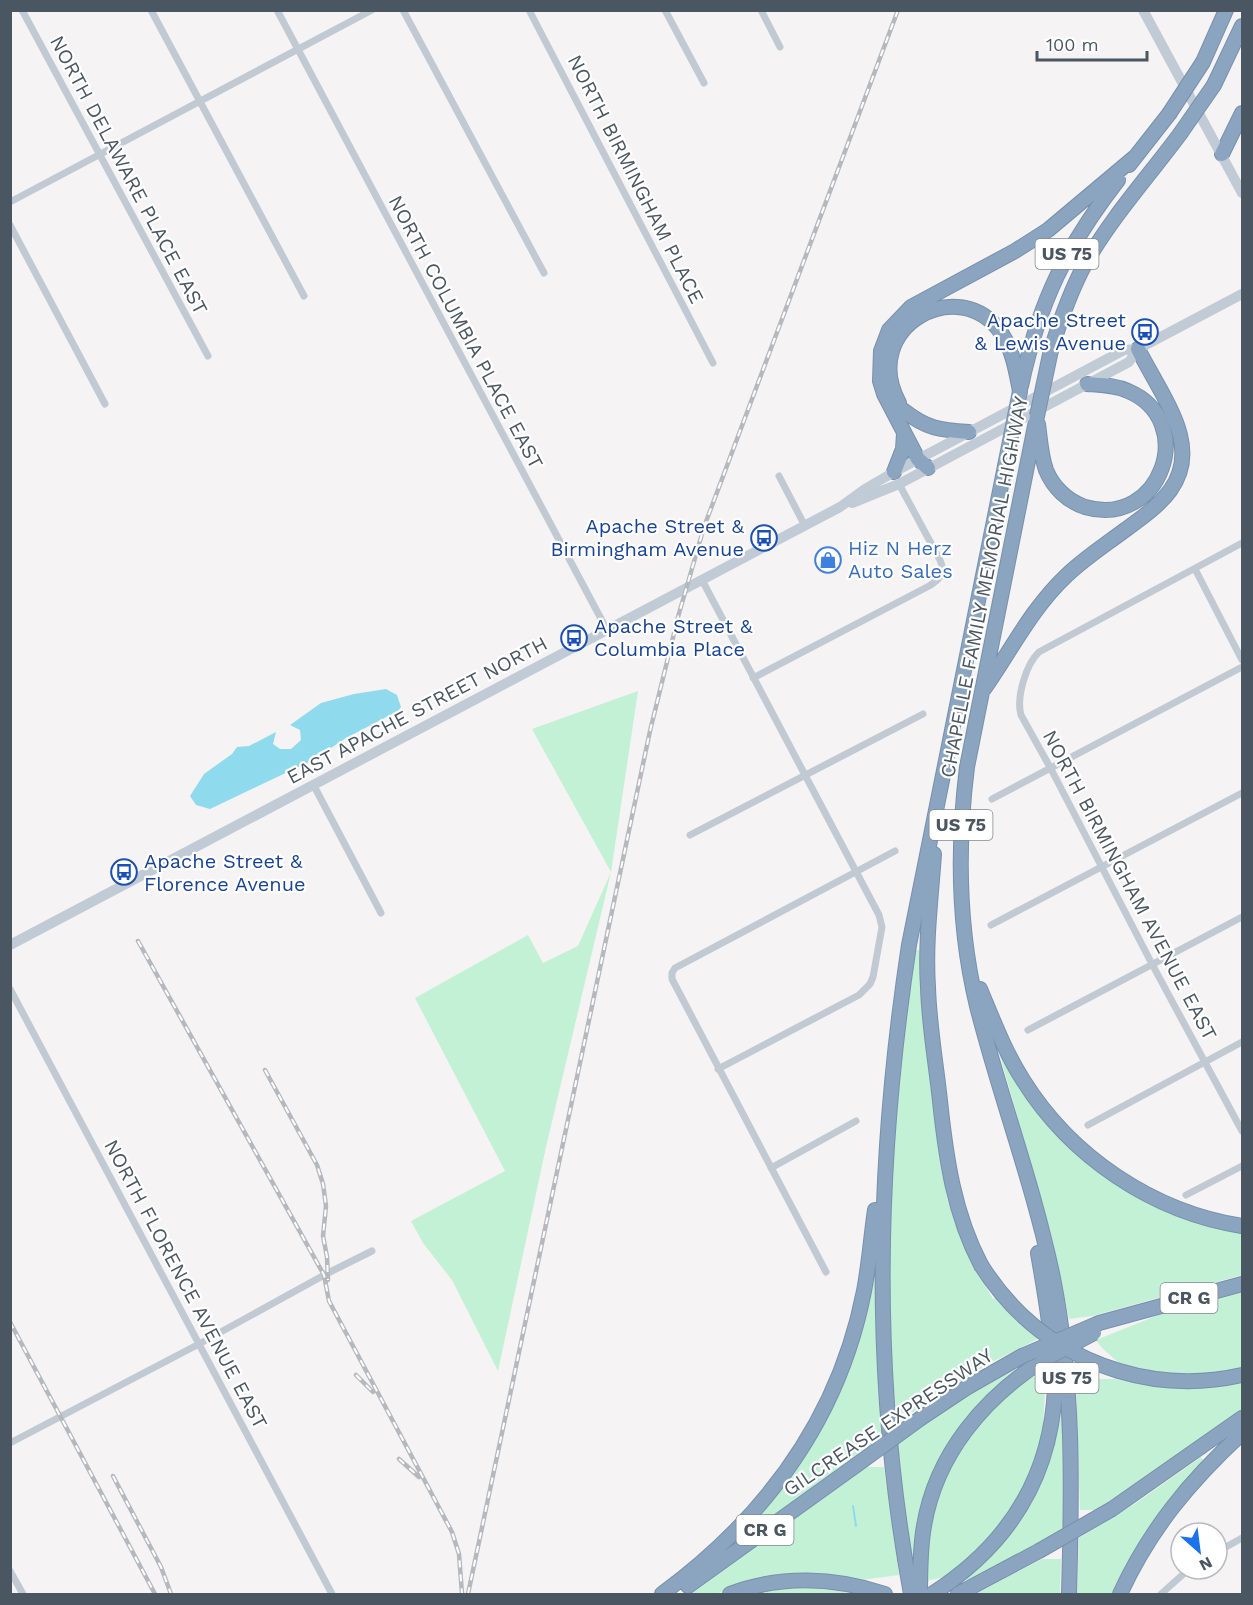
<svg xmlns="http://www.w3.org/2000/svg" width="1253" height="1605" font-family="'Work Sans',sans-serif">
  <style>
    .green { fill: #c3f1d5 }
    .water { fill: #90daee }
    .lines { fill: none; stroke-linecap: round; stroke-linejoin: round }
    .stream { stroke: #90daee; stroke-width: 2 }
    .motorway-casing { stroke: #7690ad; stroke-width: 16 }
    .minor { stroke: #c1cad2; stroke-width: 7 }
    .secondary { stroke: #c1cbd6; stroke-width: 10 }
    .motorway { stroke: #8ba5c1; stroke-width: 14 }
    .rail-casing { stroke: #b5b8bd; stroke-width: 4.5 }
    .rail { stroke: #fff; stroke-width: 2; stroke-dasharray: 7; stroke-linecap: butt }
    .motorway-bridge-casing { stroke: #7690ad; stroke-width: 16; stroke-linecap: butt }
    .motorway-bridge { stroke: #8ba5c1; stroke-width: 14 }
    .labels { text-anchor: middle; stroke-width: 4.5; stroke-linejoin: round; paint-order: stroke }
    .shield { fill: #fff; stroke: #808990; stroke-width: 1.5 }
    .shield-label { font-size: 18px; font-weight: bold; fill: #4a5661 }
    .street-label { font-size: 20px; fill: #4a5661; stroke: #fff }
    .transit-label { font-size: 20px; fill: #164399; stroke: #fff; text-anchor: end }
    .shop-label { font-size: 20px; fill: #366cbe; stroke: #fff; text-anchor: start }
  </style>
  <rect width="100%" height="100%" fill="#f5f3f3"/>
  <!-- green -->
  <path class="green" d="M638 691 611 872 546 1147 498 1371 452 1280 423 1243 411 1221 505 1171 415 998 528 935 543 963 578 946 611 872 532 729Z
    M915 949 922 952 940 1148 947 1198 969 1257 993 1299 996 1298 1020 1323 1040 1338 986 1365 913 1412 896 1414 892 1362H889L887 1267 893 1118Z
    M1000 1048 1018 1081 1113 1180 1242 1230V1275L1092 1316 1069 1319 1052 1237 998 1049Z
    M870 1272 875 1273 881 1437 735 1543 733 1540 809 1445Z
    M1242 1289V1369L1196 1376 1162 1374 1119 1363 1102 1348 1096 1340 1156 1316Z
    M1015 1368 1016 1370 992 1391 993 1392 945 1453 916 1571H912L902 1496 898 1443 973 1391Z
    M1046 1375 1043 1425 1045 1429C1029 1481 1010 1522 969 1559 956 1570 946 1579 929 1580L927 1588 925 1589 927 1530 949 1464 983 1414 1027 1378Z
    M1076 1379H1114L1163 1386 1242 1380V1413L1170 1463 1095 1510H1080Z
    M1059 1400H1064L1063 1531 969 1581 966 1579C980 1565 997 1552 1008 1536 1035 1499 1062 1446 1059 1400Z
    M1201 1457 1205 1462 1116 1594H1077L1079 1538 1136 1503Z
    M866 1467H884L899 1575 861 1580 837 1576 728 1590 715 1594H688Z
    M1042 1559H1061L1060 1594H975Z
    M803 1585 856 1592 858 1594H748L760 1590Z"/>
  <!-- water -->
  <path class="water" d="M386 689 397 695 401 707 398 711 346 738 313 760 210 809 196 805 190 796 204 774 232 754 237 747 249 746 276 732 273 744 280 749H291L301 740 300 730 290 725 321 703 354 694Z"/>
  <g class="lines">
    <!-- stream -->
    <path class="stream" d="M853 1506 856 1526"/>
    <!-- motorway casing -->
    <g class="motorway-casing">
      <path id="motorway" d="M1203 62 1226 10
        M1214 85 1242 26
        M1222 154 1242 113
        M1129 165 1169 114
        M1051 350C1060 321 1070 292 1085 264 1111 218 1148 177 1180 134
        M1021 386C1039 302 1066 247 1118 180
        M899 403C858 327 960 271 1002 334 1013 351 1016 371 1020 391
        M903 410C927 429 940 430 969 432
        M1037 416 967 767C957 847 958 928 977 1006 1000 1097 1034 1186 1053 1278 1074 1383 1072 1488 1069 1594
        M1038 424C1040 439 1041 456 1046 470 1053 487 1067 501 1085 507 1161 529 1199 421 1128 391 1115 385 1101 385 1087 384
        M928 468 918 459 884 394 880 381 881 351 889 330 911 307 1015 251 1048 230 1135 157
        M894 472 903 449 904 434
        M984 689C1012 649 1031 609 1067 575 1085 558 1105 545 1125 530 1158 506 1192 483 1180 435 1174 409 1151 375 1138 349
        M934 854C931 898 925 943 928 987 929 1025 936 1063 940 1101 946 1158 954 1214 981 1265
        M980 989C993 1020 1005 1052 1023 1080 1071 1157 1153 1212 1242 1226
        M1099 1323 1242 1284
        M1119 1371C1159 1383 1202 1384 1242 1375
        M921 1418 966 1388 1022 1356
        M1112 1509 1242 1418
        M688 1586 855 1466
        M662 1594C765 1518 839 1419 864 1291 869 1265 871 1237 875 1210
        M730 1594C780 1575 834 1577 885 1594
        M911 1594C871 1377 876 1163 909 945L1005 466
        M920 1594C920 1572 920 1548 924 1526 936 1454 984 1398 1043 1360
        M932 1594C1007 1546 1051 1479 1055 1388 1056 1378 1054 1367 1053 1357 1050 1321 1044 1287 1038 1253
        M958 1594 1039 1551
        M1120 1594C1150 1529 1190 1481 1242 1433"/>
    </g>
    <!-- minor -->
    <path class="minor" d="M22 10 208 356
      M151 10 304 296
      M277 10 607 630
      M403 10 544 273
      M529 10 713 363
      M665 10 704 83
      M761 10 780 47
      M10 202 372 10
      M10 225 105 404
      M779 476 805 526
      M1242 543 1039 652C1026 664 1016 698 1021 715L1051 769 1152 964 1242 1131
      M1195 569 1242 660
      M702 580 879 915 882 927 873 977 870 984 859 995 718 1069
      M753 678 929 586C940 579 946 573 940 560L899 484
      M313 784 381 913
      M992 799 1242 667
      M690 835 923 714
      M991 925 1242 793
      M10 989 332 1594
      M1028 1030 1242 917
      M1088 1125 1242 1042
      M771 1168 856 1121
      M1186 1195 1242 1166
      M826 1272 672 979V973L675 968 895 851
      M10 1443 199 1344 328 1273 372 1251
      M1217 1552 1242 1538
      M10 1571 23 1594
      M1161 1594 1189 1569"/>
    <!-- secondary -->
    <path class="secondary" d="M1143 10 1242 193
      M852 503 899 484 1129 362 1138 349
      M10 945 840 507 865 489 894 472 1124 350 1138 349 1242 294"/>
    <!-- motorway -->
    <use href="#motorway" class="motorway"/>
    <!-- rail casing -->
    <g class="rail-casing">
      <path id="rail" d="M138 941 324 1275 329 1301 452 1532 459 1554 462 1594
        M265 1070 317 1165 323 1184 326 1206 323 1236 327 1257 328 1280
        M10 1322 155 1594
        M356 1375 373 1392
        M399 1459 419 1477
        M113 1476 161 1567 171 1594
        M468 1594 650 731 678 617 704 527 898 10"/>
    </g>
    <!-- rail -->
    <use href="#rail" class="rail"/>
    <!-- motorway-bridge casing -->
    <g class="motorway-bridge-casing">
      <path id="motorway-bridge" d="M1169 114 1203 62
        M1180 134 1214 85
        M1037 416 1051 350
        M1005 466 1020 391
        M981 1265C1013 1316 1060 1353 1119 1371
        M1022 1356 1099 1323
        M1043 1360 1094 1333
        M855 1466 921 1418
        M1039 1551 1112 1509"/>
    </g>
    <!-- motorway-bridge -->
    <use href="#motorway-bridge" class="motorway-bridge"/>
  </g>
  <!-- icons -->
  <defs>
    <g id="bus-ring" transform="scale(1.35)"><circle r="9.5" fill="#fff" stroke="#1a4fb4" stroke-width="1.5"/><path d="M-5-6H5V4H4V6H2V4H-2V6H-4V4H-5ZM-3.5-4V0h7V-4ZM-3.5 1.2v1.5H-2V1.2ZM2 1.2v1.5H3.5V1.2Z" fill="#1a4fb4"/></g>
    <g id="shop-ring" transform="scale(1.35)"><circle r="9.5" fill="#fff" stroke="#3f7fe0" stroke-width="1.5"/><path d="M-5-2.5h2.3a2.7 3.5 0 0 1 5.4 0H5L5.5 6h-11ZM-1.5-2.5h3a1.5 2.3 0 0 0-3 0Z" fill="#3f7fe0"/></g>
  </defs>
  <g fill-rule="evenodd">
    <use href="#bus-ring" x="1145" y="332"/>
    <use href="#bus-ring" x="764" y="538"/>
    <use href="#shop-ring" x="828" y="560"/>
    <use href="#bus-ring" x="574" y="638"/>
    <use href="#bus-ring" x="124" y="872"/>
  </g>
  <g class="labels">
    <!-- shield labels -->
    <g class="shield">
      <rect x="1035.5" y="239" width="63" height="30" rx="4.5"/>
      <rect x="929.5" y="810" width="63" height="30" rx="4.5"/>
      <rect x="1160.5" y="1283" width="57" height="30" rx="4.5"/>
      <rect x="1035.5" y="1363" width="63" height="30" rx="4.5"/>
      <rect x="736.5" y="1515" width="57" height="30" rx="4.5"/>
    </g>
    <g class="shield-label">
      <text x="1067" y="260">US 75</text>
      <text x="961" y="831">US 75</text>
      <text x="1189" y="1304">CR G</text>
      <text x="1067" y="1384">US 75</text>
      <text x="765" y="1536">CR G</text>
    </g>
    <!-- street labels -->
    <g class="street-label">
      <text transform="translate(129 175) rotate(62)" y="7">NORTH DELAWARE PLACE EAST</text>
      <text transform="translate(636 179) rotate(63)" y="7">NORTH BIRMINGHAM PLACE</text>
      <text transform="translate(466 332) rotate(62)" y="7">NORTH COLUMBIA PLACE EAST</text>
      <text transform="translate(984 587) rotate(-79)" y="7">CHAPELLE FAMILY MEMORIAL HIGHWAY</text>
      <text transform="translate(417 710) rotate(-28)" y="7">EAST APACHE STREET NORTH</text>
      <text transform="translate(1130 885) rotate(62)" y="7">NORTH BIRMINGHAM AVENUE EAST</text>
      <text transform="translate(186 1284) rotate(62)" y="7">NORTH FLORENCE AVENUE EAST</text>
      <text transform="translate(888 1422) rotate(-34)" y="7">GILCREASE EXPRESSWAY</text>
    </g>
    <!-- transit labels -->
    <g class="transit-label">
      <text x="1126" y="327">Apache Street<tspan x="1126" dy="23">&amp; Lewis Avenue</tspan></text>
      <text x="744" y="533">Apache Street &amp;<tspan x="744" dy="23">Birmingham Avenue</tspan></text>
      <text x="594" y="633" text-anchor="start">Apache Street &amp;<tspan x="594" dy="23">Columbia Place</tspan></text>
      <text x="144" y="868" text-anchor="start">Apache Street &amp;<tspan x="144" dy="23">Florence Avenue</tspan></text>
    </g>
    <!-- shop labels -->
    <g class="shop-label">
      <text x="848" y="555">Hiz N Herz<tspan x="848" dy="23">Auto Sales</tspan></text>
    </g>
  </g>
  <!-- border -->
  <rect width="1253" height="1605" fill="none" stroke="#4a5661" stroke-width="24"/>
  <!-- north arrow -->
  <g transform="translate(1199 1551) rotate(152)"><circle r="28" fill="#ffffff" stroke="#b7bbc0" stroke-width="1.5"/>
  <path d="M0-4.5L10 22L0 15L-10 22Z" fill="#1a73e8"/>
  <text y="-9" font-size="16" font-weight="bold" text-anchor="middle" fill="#4a5661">N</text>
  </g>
  <!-- scale -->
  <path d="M1037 51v9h110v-9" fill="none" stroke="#4a5661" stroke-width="3"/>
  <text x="1046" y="51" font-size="18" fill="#4a5661" stroke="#ffffff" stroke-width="4.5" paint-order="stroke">100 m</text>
</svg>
